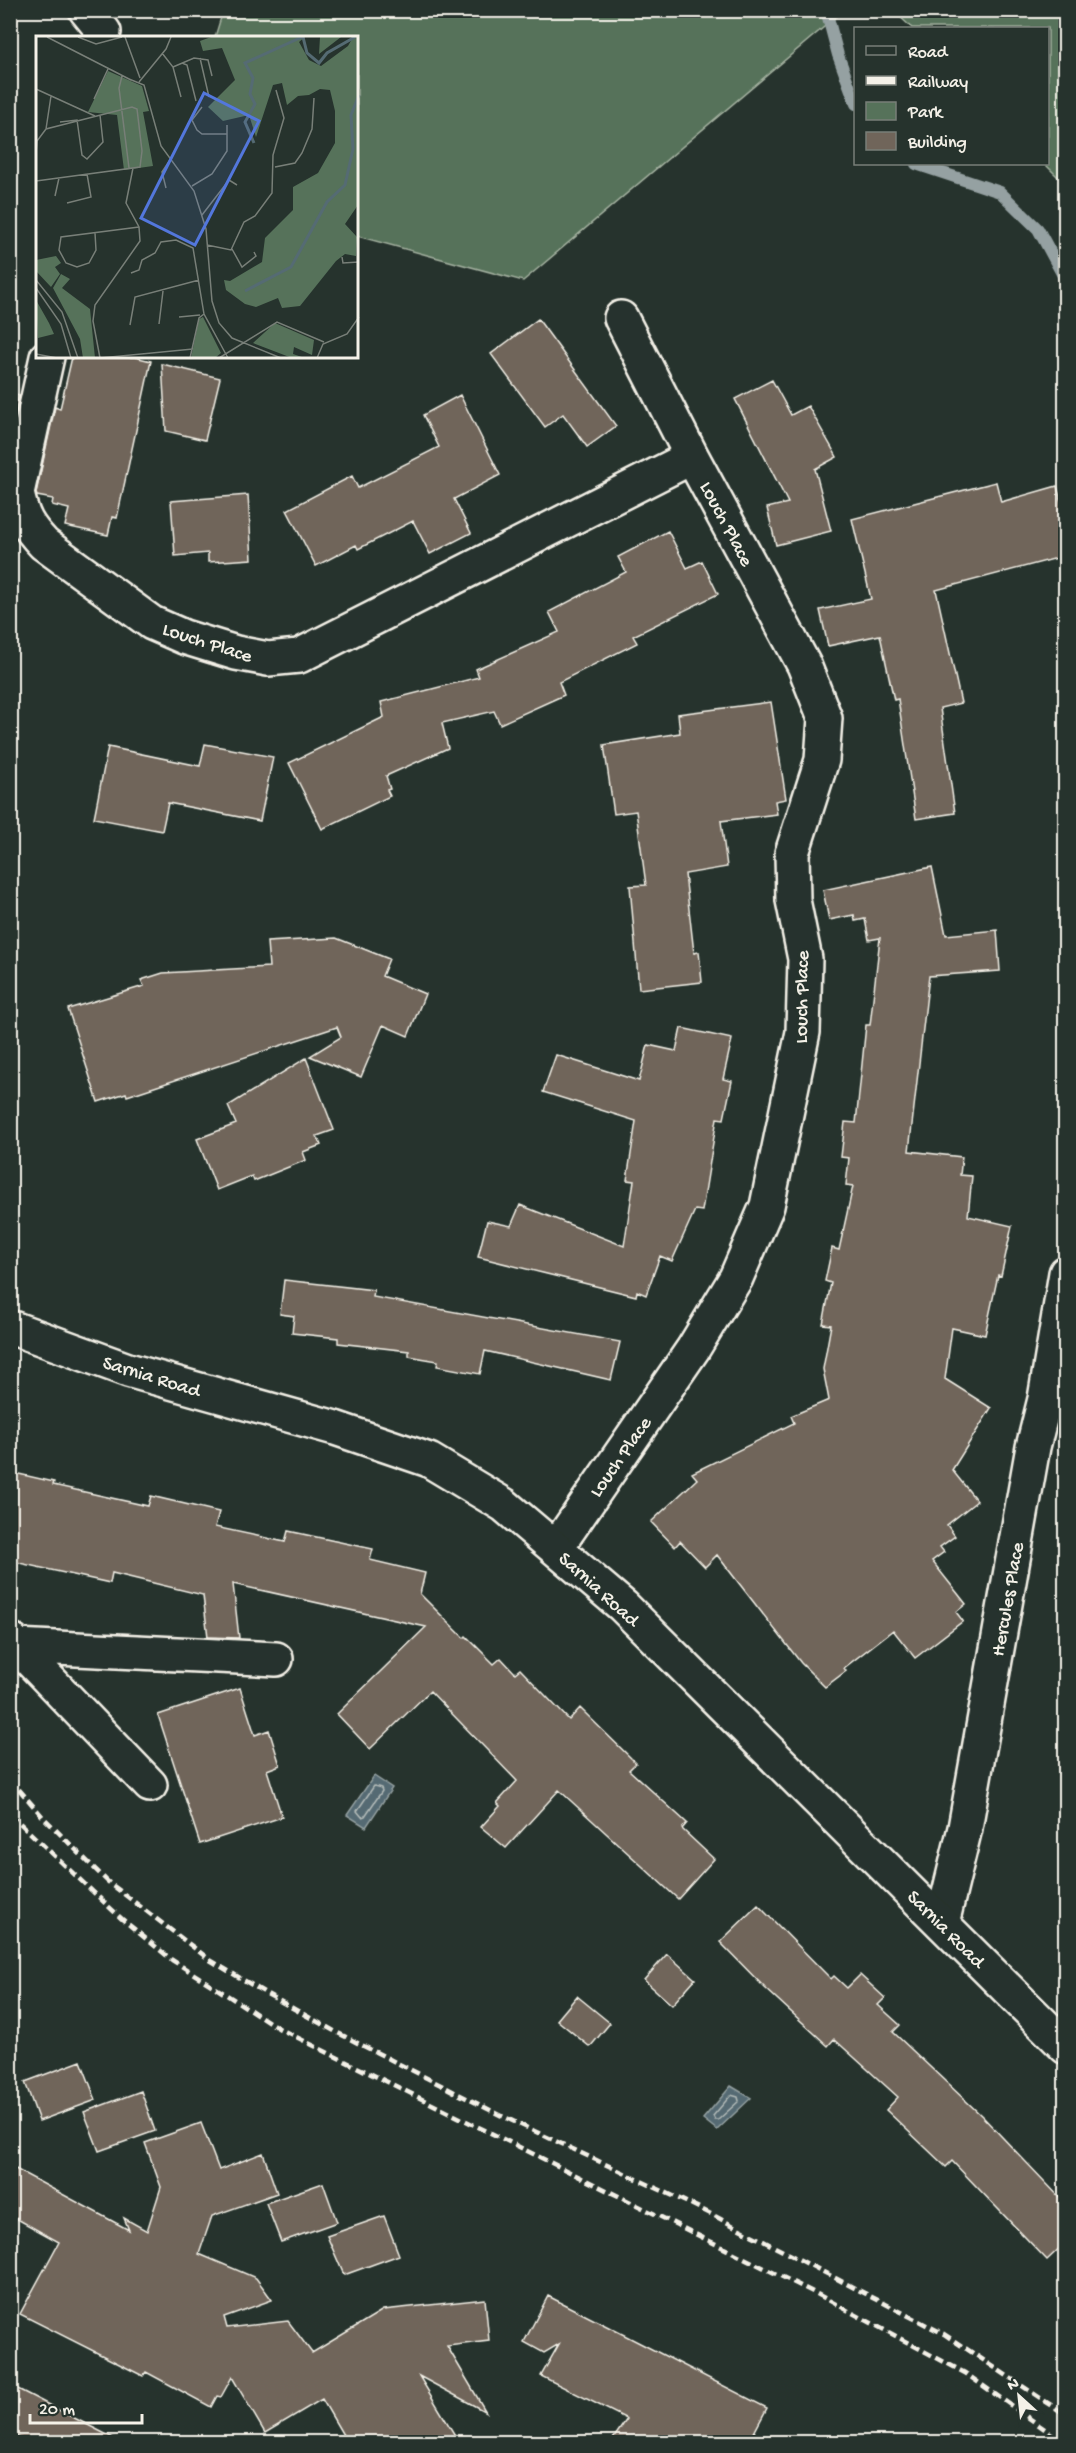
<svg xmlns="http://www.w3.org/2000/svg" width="1076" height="2453" font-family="'Gochi Hand',sans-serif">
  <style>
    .green { fill: #56725a; stroke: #a5b2a1; stroke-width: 1.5 }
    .water { fill: #556b73; stroke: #95a1a2; stroke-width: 1.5 }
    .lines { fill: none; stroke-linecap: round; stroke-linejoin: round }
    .shore { stroke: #b4bbb9; stroke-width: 1.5 }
    .stream { stroke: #95a1a2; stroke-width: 12 }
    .building { fill: #70655a; stroke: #f4f1e8; stroke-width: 1.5 }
    .minor-casing { stroke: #f4f1e8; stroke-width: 38 }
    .secondary-casing { stroke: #f4f1e8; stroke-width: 38 }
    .minor { stroke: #26332d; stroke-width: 33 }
    .secondary { stroke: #26332d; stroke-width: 33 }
    .rail { stroke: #f4f1e8; stroke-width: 4.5; stroke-dasharray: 9 4.5; stroke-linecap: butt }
    .labels { text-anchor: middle; stroke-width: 5; stroke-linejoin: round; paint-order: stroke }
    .street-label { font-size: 20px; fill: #f4f1e8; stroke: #26332d }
    .inset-river { fill: none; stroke: #556b73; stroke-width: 3 }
    .inset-road { fill: none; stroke: #787f78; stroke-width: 1.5 }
    .view { fill: #5377dc; fill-opacity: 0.15; stroke: #5377dc; stroke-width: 3 }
    .inset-edge { fill: none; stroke: #f4f1e8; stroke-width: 3 }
  </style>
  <rect width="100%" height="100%" fill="#26332d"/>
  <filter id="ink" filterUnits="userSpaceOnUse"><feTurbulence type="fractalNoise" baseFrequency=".0167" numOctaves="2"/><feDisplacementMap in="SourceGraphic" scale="12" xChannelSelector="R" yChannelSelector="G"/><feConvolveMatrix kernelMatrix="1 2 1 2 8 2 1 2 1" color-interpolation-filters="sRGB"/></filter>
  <g filter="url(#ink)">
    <!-- green -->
    <path class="green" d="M223 11V10L843 11 523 281 357 236V38L215 37Z
      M894 11H1065V184L1045 164H1048V28H912Z"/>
    <!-- water -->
    <path class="water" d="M374 1776 392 1788 366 1827 347 1815Z
      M731 2086 751 2098 717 2130 703 2119Z"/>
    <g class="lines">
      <!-- shore -->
      <path class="shore" d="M374 1786 381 1788 382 1791 365 1816 362 1817 357 1811Z
        M731 2095 738 2097 739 2101 718 2120H715L713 2116Z"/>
      <!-- stream -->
      <path class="stream" d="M826 10 838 55 856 104
        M916 164 1000 192 1038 229 1066 281"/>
    </g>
    <!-- building -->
    <path class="building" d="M538 319 616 426 587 447 563 414 545 427 491 354Z
      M72 357H135L151 361 117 518 112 517 108 535 65 526 69 509 52 505 53 499 37 496 36 493 55 407 60 409Z
      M162 364 220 378 205 440 166 431Z
      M772 380 791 415 808 406 837 457 815 469 831 531 776 545 767 508 788 503 735 399Z
      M10 392 19 395 10 435Z
      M460 395 500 475 454 499 471 533 430 554 413 521 358 549 356 545 316 566 287 510 352 476 358 488 439 447 423 415Z
      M996 482 1001 502 1057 486 1065 518V556L936 590 961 703 940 708 955 813 916 819 898 699 894 700 880 635 828 646 820 610 871 599 852 519Z
      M248 495 252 559 208 562V553L175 556 171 501Z
      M668 531 687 568 702 561 718 594 633 636 637 643 559 682 564 695 500 724 494 711 442 723 448 748 386 776 390 789 387 790 390 796 322 829 289 763 384 717 381 702 479 677 476 669 559 632 549 612 626 572 618 557Z
      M771 702 786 799 775 801 777 814 721 821 727 867 685 874 694 953 699 952 702 982 639 989 630 886 646 885 636 811 614 814 604 745 680 733 678 714Z
      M205 744 273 757 260 821 168 803 162 831 94 818 108 747 200 766Z
      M932 867 946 935 997 930 1000 971 929 976 909 1151 962 1157 960 1175 972 1176 968 1216 1012 1226 1001 1276 998 1275 985 1335 952 1328 945 1379 991 1408 952 1470 977 1501 947 1525 955 1536 940 1547 944 1552 932 1561 966 1604 956 1612 963 1621 915 1658 893 1630 844 1668 846 1671 825 1687 801 1663 717 1555 705 1567 680 1541 675 1547 651 1522 697 1479 692 1473 794 1423 791 1416 829 1400 823 1369 831 1325 823 1324 831 1283 825 1281 832 1248 839 1250 853 1186 846 1185 849 1158 841 1157 845 1122 856 1123 866 1025H870L880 938 869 940 865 919 855 921 854 915 829 920 823 890Z
      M336 938 389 959 382 976 425 994 408 1036 383 1025 361 1077 310 1056 341 1037 337 1027 127 1096 126 1093 98 1102 68 1009 144 986 141 980 163 973 269 967 267 942Z
      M681 1028 732 1039 723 1079 732 1081 724 1119 717 1118 702 1211 695 1210 672 1261 660 1256 646 1295 637 1291 636 1296 478 1257 487 1221 511 1226 520 1205 624 1246 634 1181 627 1180 636 1121 543 1092 556 1055 639 1081 648 1045 676 1051Z
      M306 1058 334 1130 317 1136 321 1145 303 1152 306 1160 254 1181 252 1176 217 1190 197 1139 236 1124 228 1106Z
      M284 1280 374 1290 373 1297 620 1342 611 1380 485 1351 480 1374 437 1366 438 1361 409 1356V1351L338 1343V1338L292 1333 294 1316 280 1314Z
      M10 1472 54 1482 53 1485 148 1506 151 1496 219 1512 215 1527 285 1542 288 1531 373 1549 370 1560 425 1573 420 1594 464 1638 466 1636 494 1664 501 1658 515 1673 520 1669 569 1720 580 1708 636 1763 629 1770 687 1823 682 1829 714 1859 678 1899 559 1790 506 1848 481 1827 500 1806 497 1803 517 1781 430 1691 370 1749 337 1714 426 1627 233 1584 239 1638 208 1637 203 1595 112 1573 110 1583 10 1561Z
      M240 1688 255 1735 269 1730 280 1765 267 1770 282 1817 200 1844 158 1715Z
      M758 1905 831 1979 834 1976 847 1988 860 1975 885 1998 878 2005 900 2025 893 2032 983 2117 1065 2203V2243L1047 2260 952 2161 946 2167 886 2110 898 2097 834 2039 828 2046 765 1988 720 1942Z
      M667 1954 695 1979 672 2005 644 1980Z
      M577 1996 610 2023 590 2047 557 2020Z
      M81 2061 96 2100 39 2121 25 2082Z
      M141 2091 155 2131 99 2151 84 2112Z
      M201 2123 219 2170 263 2153 277 2193 212 2216 199 2254 256 2278 272 2300 224 2317 227 2328 288 2321 312 2353 383 2310 485 2299 489 2341 447 2346 486 2412 419 2376 459 2442H347L322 2399 265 2433 232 2377 221 2397 217 2396 211 2407 146 2372 143 2376 20 2314 59 2242 10 2215V2166L129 2230 124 2218 147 2231 161 2187 145 2143Z
      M323 2183 337 2222 281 2242 266 2203Z
      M384 2216 399 2255 344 2275 327 2236Z
      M548 2296 767 2408 749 2442H611L627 2419 541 2376 559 2344 544 2353 524 2342Z
      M10 2385 121 2442H28L10 2433Z"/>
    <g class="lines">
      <!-- minor casing -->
      <g class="minor-casing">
        <path id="minor" d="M86 10 104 32
          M47 357 17 493C22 517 27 526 44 544L152 623 184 637 236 653 268 659 299 656 692 457
          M556 1548 693 1349 736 1278 767 1206 803 1032 805 959 793 900 792 853 822 760 825 718 804 665 692 457 621 318
          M10 1639 150 1785
          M16 1646 276 1659
          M942 1923 965 1828 1033 1447 1045 1399 1066 1273"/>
      </g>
      <!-- secondary casing -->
      <g class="secondary-casing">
        <path id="secondary" d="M10 1327 128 1370 335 1428 429 1460 504 1505 623 1606 1066 2047"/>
      </g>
      <!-- minor -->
      <use href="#minor" class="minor"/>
      <!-- secondary -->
      <use href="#secondary" class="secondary"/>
      <!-- rail -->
      <path class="rail" d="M10 1779 43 1817 107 1881 210 1960 267 1994 336 2032 502 2116 699 2208 944 2334 1066 2415
        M10 1814 122 1919 172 1960 280 2029 817 2294 965 2373 1063 2442"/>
    </g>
  </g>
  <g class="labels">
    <!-- street labels -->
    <g class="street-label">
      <text transform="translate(728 523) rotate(62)" y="7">Louch Place</text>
      <text transform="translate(208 641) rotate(18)" y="7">Louch Place</text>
      <text transform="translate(800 997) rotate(-89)" y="7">Louch Place</text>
      <text transform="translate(152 1375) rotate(17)" y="7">Sarnia Road</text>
      <text transform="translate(619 1456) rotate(-55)" y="7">Louch Place</text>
      <text transform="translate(600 1588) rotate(42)" y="7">Sarnia Road</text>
      <text transform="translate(1006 1599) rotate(-80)" y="7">Hercules Place</text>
      <text transform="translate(947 1928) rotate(45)" y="7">Sarnia Road</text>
    </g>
  </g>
  <!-- overview -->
  <g transform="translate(36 36)">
    <rect width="322" height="322" fill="#26332d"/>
    <path d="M175 1H269L263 6 273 24 285 30 312 10 317 1H322V169L309 188 321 201 320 220 309 218 300 225 264 270 246 272 242 262 220 271 209 268 190 254 188 244 194 245 226 226 229 202 257 174V151L282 137 299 107V75L294 54 284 53 273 59 262 60 251 69 246 47 237 49 220 101 213 79 187 85 172 71 199 44 186 12 167 15 164 5ZM284 1H305L283 18ZM72 35 106 50 113 75 107 76 117 130 88 134 81 79 52 76ZM20 220 25 227 19 231 24 238 15 251 0 235V224ZM25 238 34 243 26 252 54 273 59 322H47L44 303 17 252ZM0 264 13 287 18 298 2 302ZM167 281 185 317 179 322H155L163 283ZM239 287 278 304 276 319 258 311 257 318 266 321 256 322 217 307Z" fill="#56725a"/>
    <path class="inset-river" d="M267 1 271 17 283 27 291 17 319 1M218 107 209 86 219 68 214 58 217 42 209 27 266 1M209 255 255 231 291 166 309 149 317 113 315 79 323 59"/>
    <path class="inset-road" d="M11 1 95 44M42 1 60 8 86 1M89 1 104 42M126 17 137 31 145 61M164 22 173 61M146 27 151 29 160 65M137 31 158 22 172 24 176 40M86 40 83 52 93 132M93 43 108 49 125 110 158 155 170 193 176 265 183 287 196 302 245 322M103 46 130 13 135 1M0 53 59 80M58 63 72 33M166 71 156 84 161 94 166 98H191M24 86 41 84 46 119 51 123 67 106 64 79M10 93 15 60M0 117 1 105 10 93 96 71 101 73 106 115 104 131 0 145M239 131 259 127 266 117 276 93 278 62M156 150 176 138 191 115V89M130 152 126 136 134 124M19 160 23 142M31 167 55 161 51 138M166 179 193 144 201 149M59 197 60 214 53 227 41 231 30 227 23 214 25 201 103 191M171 209 195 214 208 186 219 180 236 157 237 119 248 82 240 54M196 213 206 231 220 220 218 216M306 221 307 227 323 226M95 237 103 234 106 224 119 217 125 206 140 204 157 212 168 278 192 322M0 244 26 276 42 322M0 252 25 288 35 322M143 281 164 279M123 288 127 255M94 289 99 261 163 244M0 318 21 322M64 322 57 285 59 269 104 205 103 191 90 167 97 132M64 322 157 313M154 322 163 282 168 278M183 322 241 286 288 306M281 322 287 308 311 298 323 281"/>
    <path class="view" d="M168 57 223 85 159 209 105 182Z"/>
    <rect width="322" height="322" class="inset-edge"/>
  </g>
  <!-- margin -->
  <rect width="1076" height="2453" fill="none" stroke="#26332d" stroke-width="36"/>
  <rect x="18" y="18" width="1040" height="2417" fill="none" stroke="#f4f1e8" stroke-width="2" filter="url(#ink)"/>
  <!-- legend -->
  <rect x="854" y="27" width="195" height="138" fill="#26332d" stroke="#787f78" stroke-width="1.5"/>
  <rect x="866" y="46" width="30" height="9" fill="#26332d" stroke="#787f78" stroke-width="1.5"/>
  <text x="908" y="57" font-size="18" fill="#f4f1e8">Road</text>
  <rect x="866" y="76" width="30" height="9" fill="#f4f1e8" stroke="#787f78" stroke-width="1.5"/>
  <text x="908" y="87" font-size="18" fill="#f4f1e8">Railway</text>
  <rect x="866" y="102" width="30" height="18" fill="#56725a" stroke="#787f78" stroke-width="1.5"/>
  <text x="908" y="117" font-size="18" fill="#f4f1e8">Park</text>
  <rect x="866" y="132" width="30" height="18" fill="#70655a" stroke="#787f78" stroke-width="1.5"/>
  <text x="908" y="147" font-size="18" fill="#f4f1e8">Building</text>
  <!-- north arrow -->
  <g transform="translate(1019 2396) rotate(333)" stroke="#26332d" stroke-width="4.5" paint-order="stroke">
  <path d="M0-4.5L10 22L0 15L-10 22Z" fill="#f4f1e8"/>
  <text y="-9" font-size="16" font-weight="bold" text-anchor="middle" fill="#f4f1e8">N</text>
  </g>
  <!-- scale -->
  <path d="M30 2414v9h112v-9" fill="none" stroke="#f4f1e8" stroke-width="3"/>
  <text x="39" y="2414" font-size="18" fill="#f4f1e8" stroke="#26332d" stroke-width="4.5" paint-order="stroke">20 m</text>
</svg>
